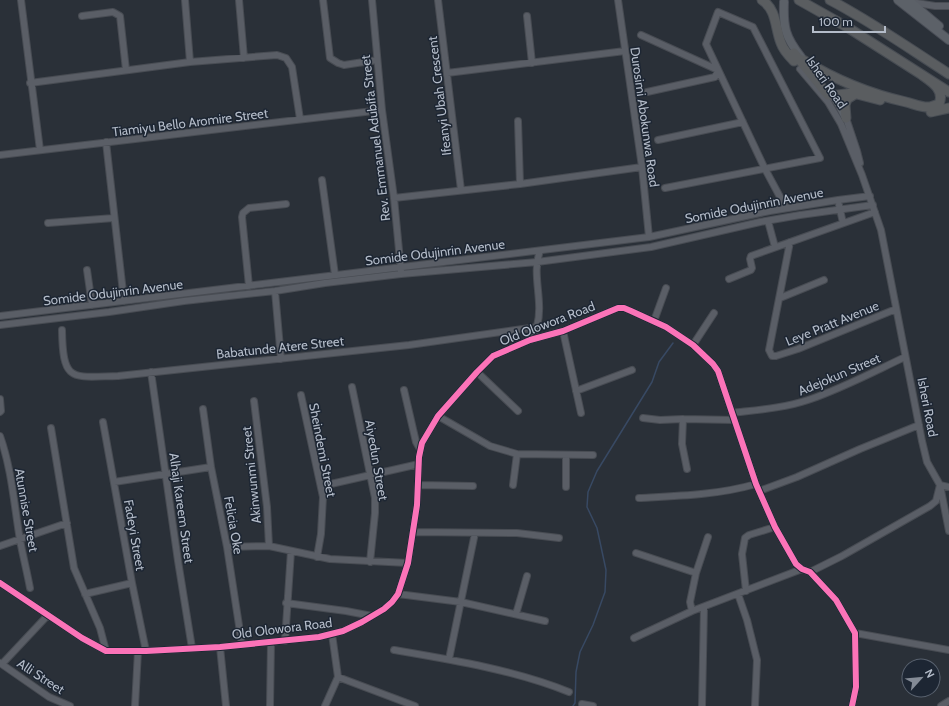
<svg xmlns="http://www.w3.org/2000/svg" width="949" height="706" font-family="Cabin,sans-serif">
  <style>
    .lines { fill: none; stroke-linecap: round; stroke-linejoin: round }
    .stream { stroke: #384963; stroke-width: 1.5 }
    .minor-casing { stroke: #484c53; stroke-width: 8 }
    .major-casing { stroke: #484c55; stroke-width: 10 }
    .highway-casing { stroke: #474c53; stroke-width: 11 }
    .minor { stroke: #5a5e66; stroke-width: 6 }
    .major { stroke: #5c6168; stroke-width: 8 }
    .highway { stroke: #5a5d60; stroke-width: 9 }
    .cycleway-casing { stroke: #1d2633; stroke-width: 8 }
    .cycleway { stroke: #fb73b8; stroke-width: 6 }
    .labels { text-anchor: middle; stroke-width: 3; stroke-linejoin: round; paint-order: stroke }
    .street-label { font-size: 13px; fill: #b4bcc9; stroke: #1d2633 }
  </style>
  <rect width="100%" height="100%" fill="#2a3038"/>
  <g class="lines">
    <!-- stream -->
    <path class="stream" d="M573 706 575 703 576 672 580 652 593 625 605 592 606 570 597 528 587 507 588 492 597 471 652 382 659 362 673 343"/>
    <!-- minor casing -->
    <g class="minor-casing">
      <path id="minor" d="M21 0 40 150
        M185 0 190 62
        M239 0 244 58
        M323 0 330 58 338 63 344 65 377 60
        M372 0 382 110 394 198 401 271
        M438 0 461 190
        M618 0 642 167 649 237
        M911 2 935 6H949
        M82 16 113 12 120 16 126 70
        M527 16 532 63
        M641 35 718 70 715 77 647 92
        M800 69 828 102 841 124 862 175 881 230 922 441 927 462 940 485 936 501 930 506 842 556 810 572
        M447 73 625 51
        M30 83 190 62 277 55 286 58 292 67 300 119
        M846 118 857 151 860 163
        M518 121 520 184
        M658 140 743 122
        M106 142 124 301
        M0 155 382 110
        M322 180 335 275
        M665 188 820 158 753 27 718 12 706 44 765 169 786 208
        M394 198 520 184 642 167
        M839 205 843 223
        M768 221 775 247
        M48 223 114 218
        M790 242 769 350 772 356H776L798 349 896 309
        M87 270 92 305
        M729 279 751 270 752 268 750 259 751 256 875 212
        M249 286 242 217 243 213 249 208 286 204
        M275 291 281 359
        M780 298 824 280
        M0 316 649 237 770 211 838 200 870 196
        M654 321 666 288
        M0 325 109 312 184 301 275 291 325 283 401 274 537 262 651 247 760 222 800 215 873 205
        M62 330C63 383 71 377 118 376L409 345 537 327
        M563 331 581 413
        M530 340C533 335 536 330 537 326 544 301 531 274 540 251
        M693 345 714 313
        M151 372 178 561 192 648
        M477 372 518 411
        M352 387 375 498V513L370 562
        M404 390 416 442 420 449
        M576 391 632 370
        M301 395 323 497 321 534 317 557
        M0 399 1 411 0 412
        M254 401 267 507 269 546
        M203 409 211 467 227 547 242 645
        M732 413C757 410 784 408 808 400 841 389 873 372 905 357
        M438 416 490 446 517 454 593 455
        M643 418 660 420 683 419 734 420
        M683 419 682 444 687 469
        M103 422 132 583 146 651
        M51 428 74 568 100 628 106 651
        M0 436C12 470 14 505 20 540 23 556 27 572 30 588
        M566 456V487
        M114 482 211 467
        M419 485 473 486
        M513 485 517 454
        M322 486 419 464
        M949 487 940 485 949 531
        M759 491 797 477 860 449 919 425
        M639 498C678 496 718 495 756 484
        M413 532 517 533 559 538
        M0 546 67 523
        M227 547 269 546 330 559 408 563
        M636 553 696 573
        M0 583 82 638 106 651H146L220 647 319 637 343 631 362 622 384 609 392 602 398 594 408 563 417 505 419 457 422 443 438 416 477 372 493 356 530 340 563 331 618 308H624L631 311 666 327 693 345 713 364 718 371 756 484 775 527 796 564 802 569 810 572 836 600 855 633 856 687 852 706
        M746 591 742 554 745 538 749 535 775 527
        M85 594 132 583
        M398 594 461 602 545 621
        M738 594 747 620 757 660 755 706
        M286 603 346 611 372 616
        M692 611 690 602 696 573 708 537
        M516 614 527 576
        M855 633 949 650
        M634 638 692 611 802 569
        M285 641 291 551
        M220 647 226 706
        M394 650C453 660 514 670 569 692
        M449 659 475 533
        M0 663 49 697 70 706
        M2 664 48 615
        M338 677 415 706
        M582 704 593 706
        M135 706 138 651
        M270 706 271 642
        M325 706 338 677 332 634
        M702 706 704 607
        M941 706 949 701"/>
    </g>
    <!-- major casing -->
    <g class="major-casing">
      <path id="major" d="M898 0 949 40
        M908 0 939 26
        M784 2C783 27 785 37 801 57
        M830 92 839 104 845 116"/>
    </g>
    <!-- highway casing -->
    <g class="highway-casing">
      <path id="highway" d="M762 0C777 10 775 28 781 43 783 49 789 56 794 61
        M799 0 847 27 949 92
        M830 0C872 22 910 49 949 74
        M794 53 828 95H838L853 93 880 100
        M803 60C834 79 870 94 906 102 914 104 922 108 930 107 933 106 936 105 939 104 945 90 932 82 922 75
        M931 112 949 108
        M846 118 845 105 847 99 855 94"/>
    </g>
    <!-- minor -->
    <use href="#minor" class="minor"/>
    <!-- major -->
    <use href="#major" class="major"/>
    <!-- highway -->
    <use href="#highway" class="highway"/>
    <!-- cycleway casing -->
    <g class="cycleway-casing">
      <path id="cycleway" d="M0 583 82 638 106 651H146L220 647 319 637 343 631 362 622 384 609 392 602 398 594 408 563 417 505 419 457 422 443 438 416 477 372 493 356 530 340 563 331 618 308H624L631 311 666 327 693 345 713 364 718 371 756 484 775 527 796 564 802 569 810 572 836 600 855 633 856 687 852 706"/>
    </g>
    <!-- cycleway -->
    <use href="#cycleway" class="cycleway"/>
  </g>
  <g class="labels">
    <!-- street labels -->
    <g class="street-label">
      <text transform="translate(827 82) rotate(55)" y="5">Isheri Road</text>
      <text transform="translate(439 96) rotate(-97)" y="5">Ifeanyi Ubah Crescent</text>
      <text transform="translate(645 117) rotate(82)" y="5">Durosimi Abokunwa Road</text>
      <text transform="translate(190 122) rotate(-7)" y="5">Tiamiyu Bello Aromire Street</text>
      <text transform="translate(375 138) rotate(-97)" y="5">Rev. Emmanuel Adubifa Street</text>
      <text transform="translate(754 205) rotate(-11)" y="5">Somide Odujinrin Avenue</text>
      <text transform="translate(435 252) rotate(-7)" y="5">Somide Odujinrin Avenue</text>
      <text transform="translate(113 292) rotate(-7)" y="5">Somide Odujinrin Avenue</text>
      <text transform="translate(547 323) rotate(-21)" y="5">Old Olowora Road</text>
      <text transform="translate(832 323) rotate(-22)" y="5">Leye Pratt Avenue</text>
      <text transform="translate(280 347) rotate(-6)" y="5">Babatunde Atere Street</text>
      <text transform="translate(839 374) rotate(-23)" y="5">Adejokun Street</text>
      <text transform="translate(928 407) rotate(79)" y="5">Isheri Road</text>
      <text transform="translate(323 450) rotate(79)" y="5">Sheindemi Street</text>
      <text transform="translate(377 460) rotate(80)" y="5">Aiyedun Street</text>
      <text transform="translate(251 475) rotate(-96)" y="5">Akinwunmi Street</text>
      <text transform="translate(182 508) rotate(82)" y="5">Alhaji Kareem Street</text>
      <text transform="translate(27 510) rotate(80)" y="5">Atunnise Street</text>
      <text transform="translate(234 525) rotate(80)" y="5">Felicia Oke</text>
      <text transform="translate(135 535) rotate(80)" y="5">Fadeyi Street</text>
      <text transform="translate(282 628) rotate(-7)" y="5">Old Olowora Road</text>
      <text transform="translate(41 676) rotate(33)" y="5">Alli Street</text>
    </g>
  </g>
  <!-- north arrow -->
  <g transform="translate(921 678) rotate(63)"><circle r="19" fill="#1d2633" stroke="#59626f"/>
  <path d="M0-3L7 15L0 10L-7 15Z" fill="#848b96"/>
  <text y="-6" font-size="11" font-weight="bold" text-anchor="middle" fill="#b4bcc9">N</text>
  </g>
  <!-- scale -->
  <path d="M813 26v6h72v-6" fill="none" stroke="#b4bcc9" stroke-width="2"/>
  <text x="819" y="26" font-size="12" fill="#b4bcc9" stroke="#1d2633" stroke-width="3" paint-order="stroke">100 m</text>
</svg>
